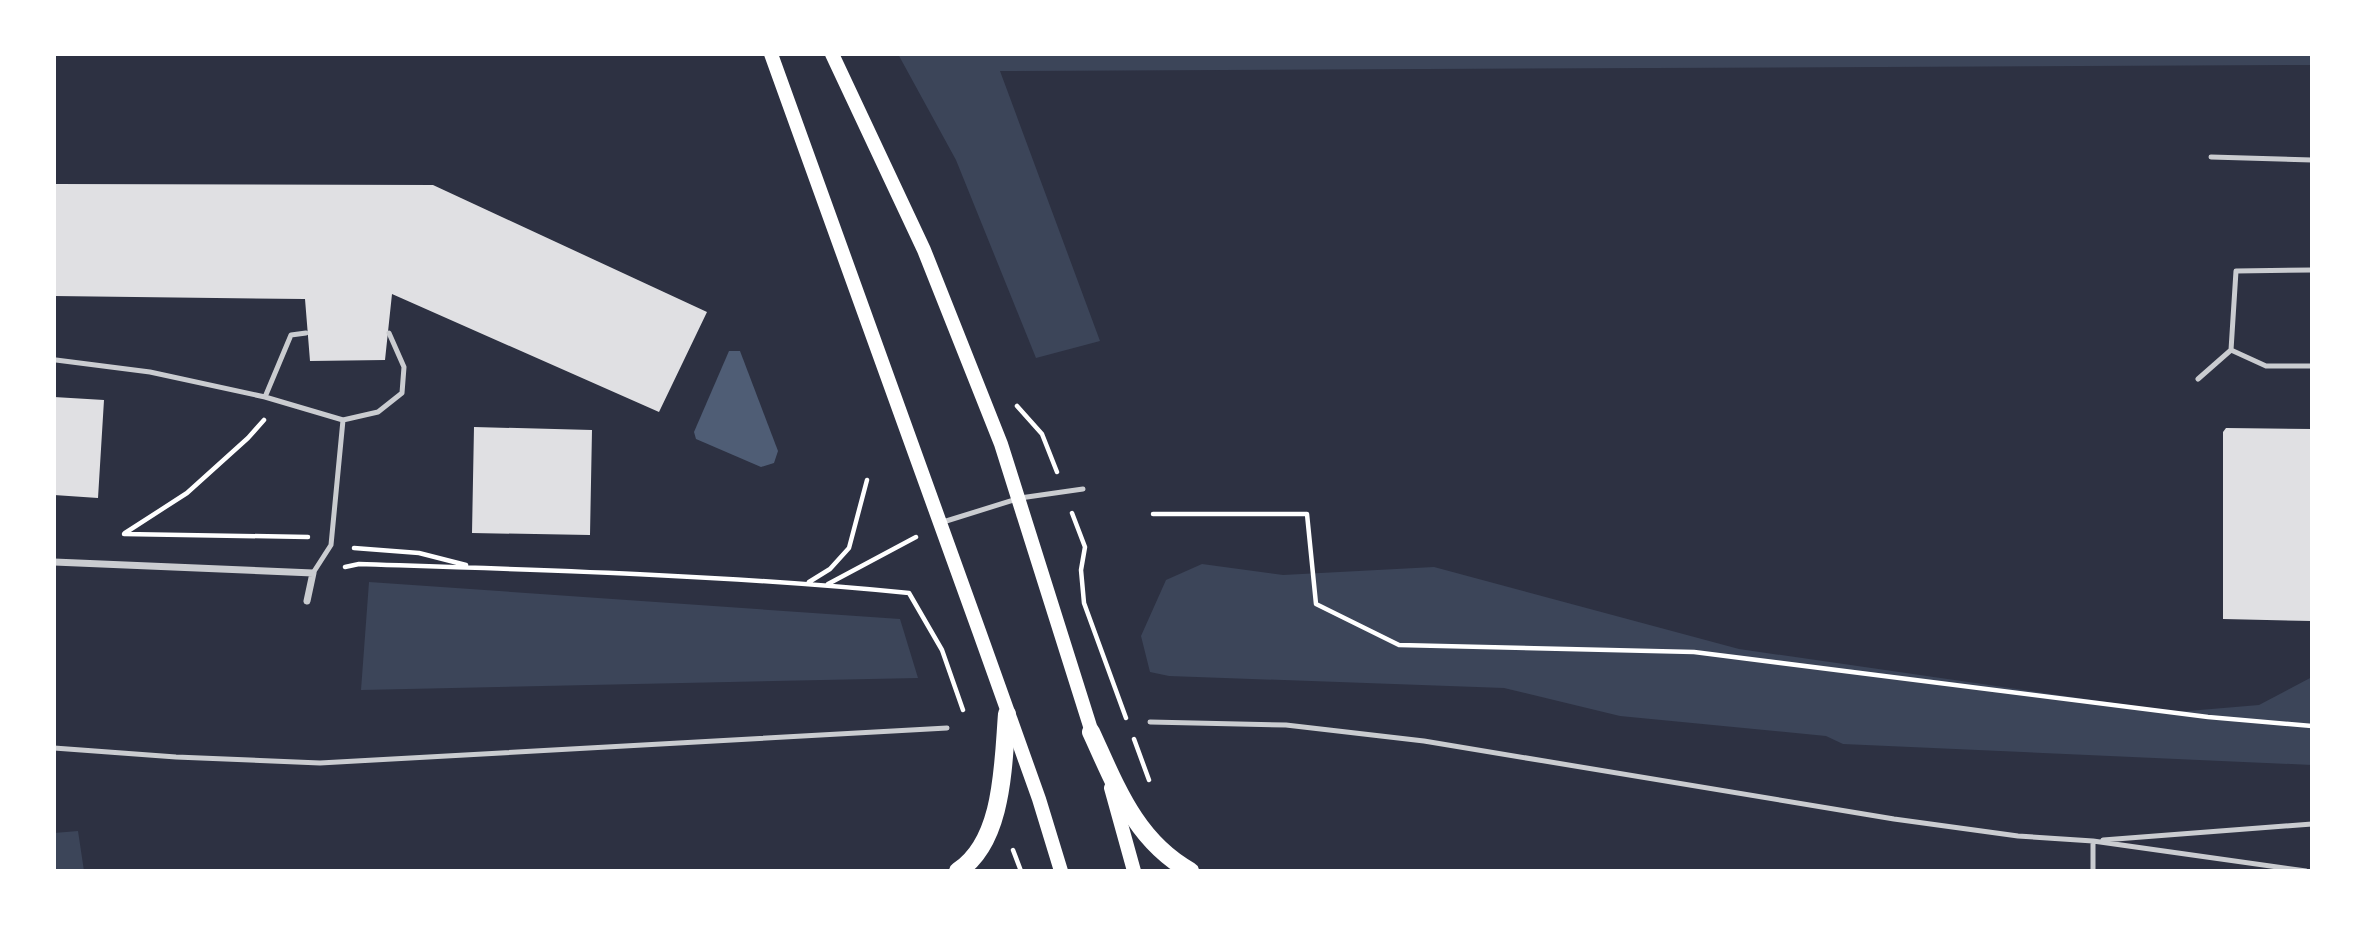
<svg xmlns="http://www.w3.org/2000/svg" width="2366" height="925" font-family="Ubuntu,sans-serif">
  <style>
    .green { fill: #3c4559 }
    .water { fill: #4f5d75 }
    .building { fill: #e0e0e3 }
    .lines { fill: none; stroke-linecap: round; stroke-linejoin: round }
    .path { stroke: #fff; stroke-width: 4.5 }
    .service { stroke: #caccd0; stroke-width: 5 }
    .minor { stroke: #caccd0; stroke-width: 7 }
    .secondary { stroke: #fff; stroke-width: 14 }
    .primary { stroke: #fff; stroke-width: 18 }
  </style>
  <rect width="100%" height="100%" fill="#2d3142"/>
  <!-- green -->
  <path class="green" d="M898 54H2312V65L1000 71 1100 341 1036 358 956 160Z
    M1202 564 1283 575 1434 567 1739 649 2176 712 2259 705 2312 677V765L1843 744 1826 736 1620 716 1504 688 1169 676 1150 672 1141 636 1166 580Z
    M369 582 900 619 918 678 361 690Z
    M78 831 84 871H54V833Z"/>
  <!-- water -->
  <path class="water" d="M729 351H740L778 451 774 463 761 467 696 439 694 432Z"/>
  <!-- building -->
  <path class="building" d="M54 184 433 185 707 312 659 412 392 294 385 360 310 361 305 299 54 296Z
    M54 397 104 400 98 498 54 495Z
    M474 427 592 430 590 535 472 533Z
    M2226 428 2312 429V621L2223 619V432Z"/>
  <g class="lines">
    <!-- path -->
    <path class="path" d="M1017 406 1042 434 1057 472
      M1072 513 1085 547 1081 570 1084 603 1126 718
      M1153 514H1307L1316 604 1399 645 1694 652 2208 717 2312 726
      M125 533 187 493 248 438 264 420
      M124 534 308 537
      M354 548 419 553 466 565
      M345 567 359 564C542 570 726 575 909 593L942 650 963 710
      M809 582 830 569 849 548 867 480
      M828 584 916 537
      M1134 739 1149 780
      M1013 850 1021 871"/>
    <!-- service -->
    <path class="service" d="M2211 157 2312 160
      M2231 350 2266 366H2312
      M56 360 150 372 265 397 343 420 378 412 402 393 404 367 389 333
      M2198 379 2231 350 2236 271 2312 270
      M265 397 291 335 306 333
      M943 522 1020 498 1083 489
      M313 573 331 545 343 420
      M1150 722 1286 725 1424 741 1894 819 2018 836 2093 841 2306 871
      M54 748 176 757 320 763 947 728
      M2103 840 2312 824
      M2093 871V841"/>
    <!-- minor -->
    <path class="minor" d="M54 562 313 573 307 601"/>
    <!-- secondary -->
    <path class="secondary" d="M771 54 979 631 1039 799 1061 871
      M832 54 924 250 1001 444 1095 742
      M1111 788 1134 871"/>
    <!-- primary -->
    <path class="primary" d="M1091 732C1116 786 1135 840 1190 871
      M958 871C1004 841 1003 763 1007 714"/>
  </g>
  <!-- border -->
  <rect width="2366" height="925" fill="none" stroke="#ffffff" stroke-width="112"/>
</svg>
